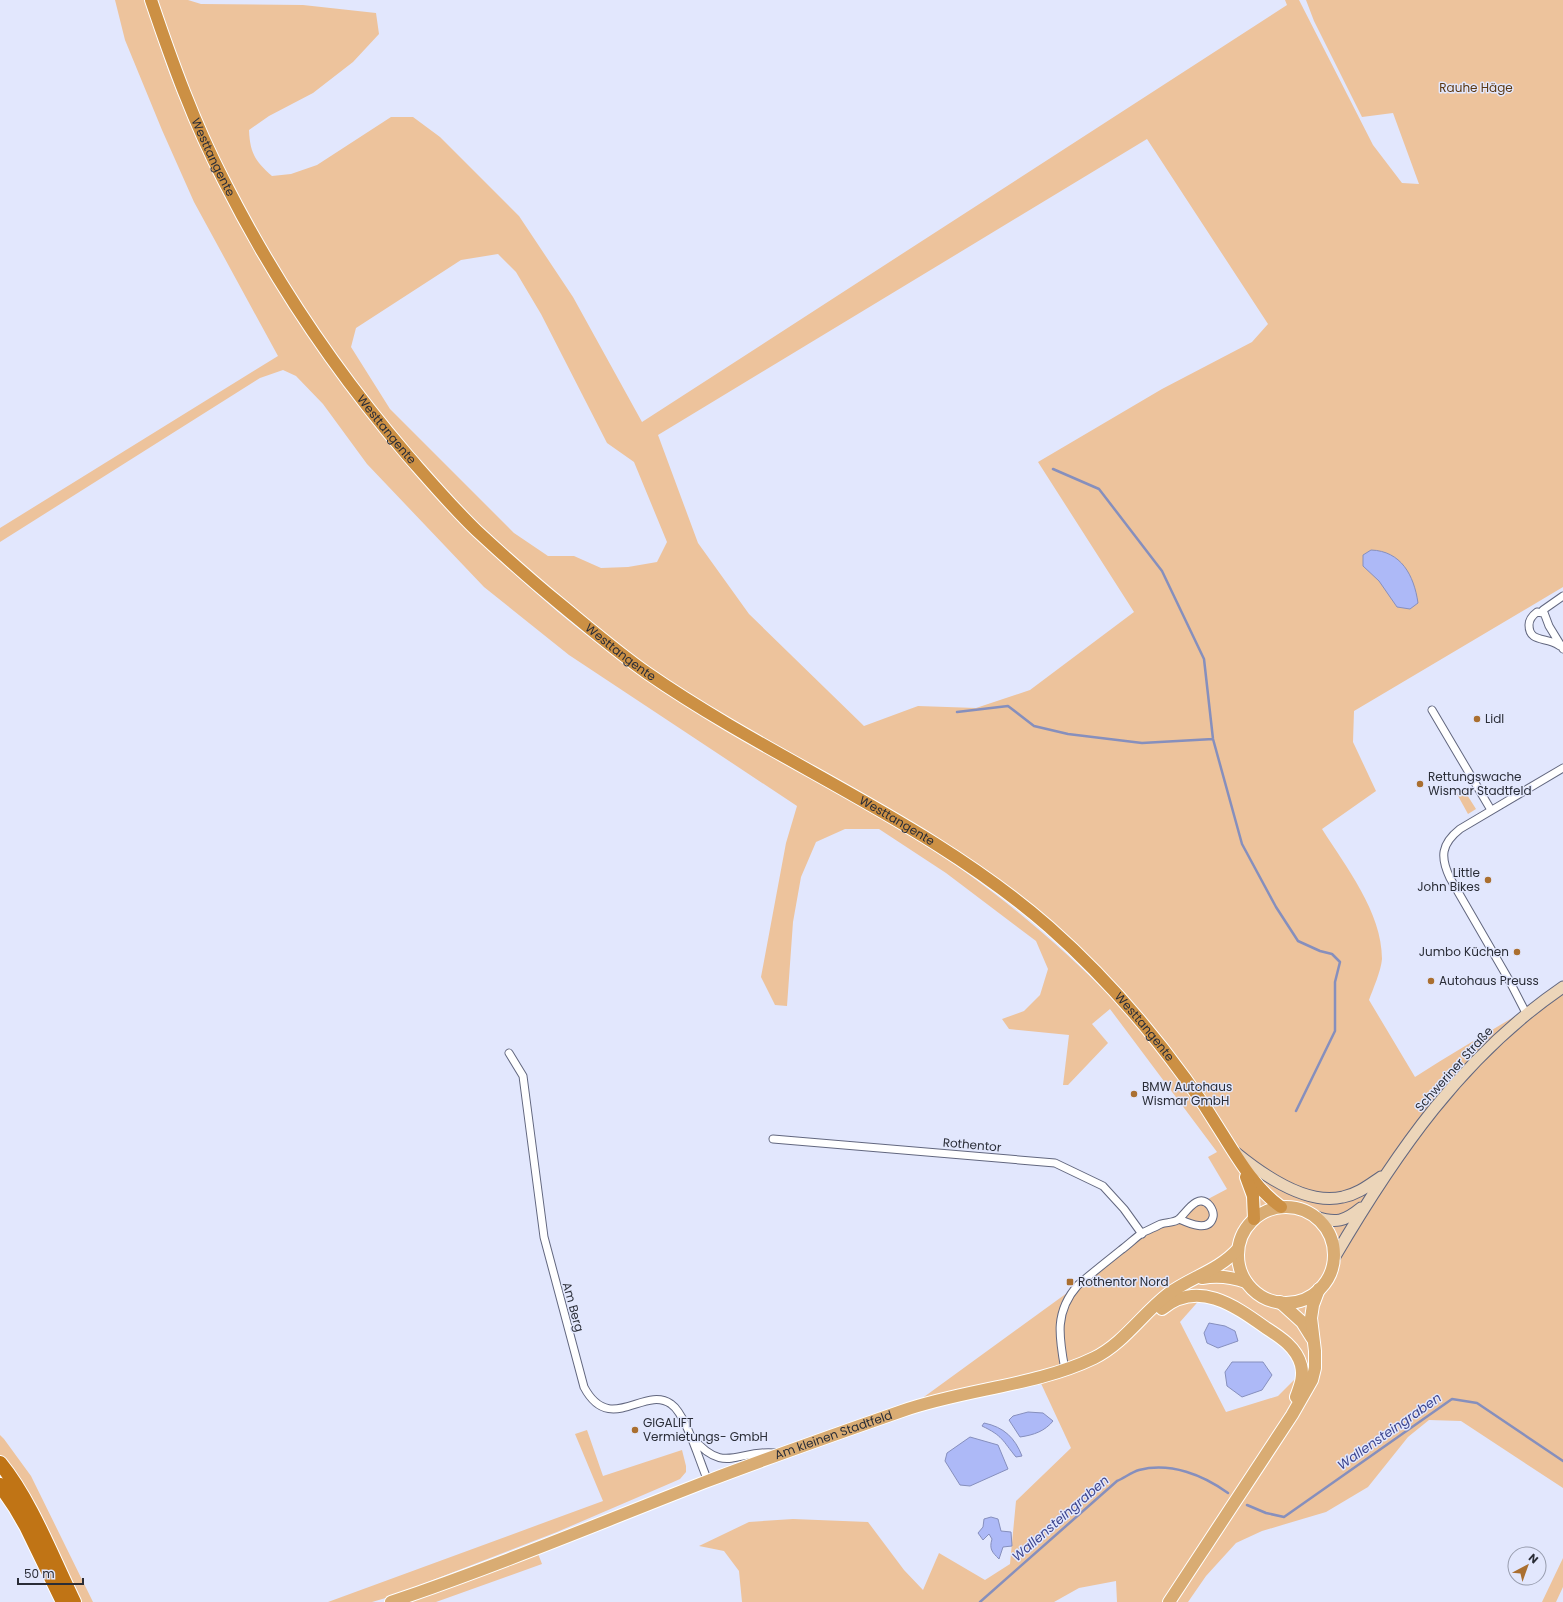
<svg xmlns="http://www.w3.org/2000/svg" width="1563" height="1602" font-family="Poppins,sans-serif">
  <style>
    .green { fill: #edc39c; fill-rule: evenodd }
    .water { fill: #adb9f7; stroke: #868fbd }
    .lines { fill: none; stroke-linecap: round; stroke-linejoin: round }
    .stream { stroke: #868fbd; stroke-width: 2.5 }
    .minor-casing { stroke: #62677f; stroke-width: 9 }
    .secondary-casing { stroke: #62677f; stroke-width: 13 }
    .primary-casing { stroke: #fff; stroke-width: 14 }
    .trunk-casing { stroke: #fff; stroke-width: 14 }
    .motorway-casing { stroke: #fff; stroke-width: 16 }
    .minor { stroke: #fff; stroke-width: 7 }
    .secondary { stroke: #ecd5b9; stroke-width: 11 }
    .primary { stroke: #d9ac73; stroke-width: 12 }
    .trunk { stroke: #cc9044; stroke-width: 12 }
    .motorway { stroke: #c07415; stroke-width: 14 }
    .poi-dot { fill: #aa6f30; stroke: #e2e7fd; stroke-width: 1.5 }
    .labels { text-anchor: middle; stroke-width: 3; stroke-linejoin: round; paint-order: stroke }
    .park-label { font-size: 12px; fill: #5a3711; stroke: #e2e7fd }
    .street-label { font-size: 12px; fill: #2a2d37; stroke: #e2e7fd }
    .poi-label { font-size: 12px; fill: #2a2d37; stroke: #e2e7fd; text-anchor: start }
    .water-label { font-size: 13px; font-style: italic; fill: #3d458e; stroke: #e2e7fd }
  </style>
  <rect width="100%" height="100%" fill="#e2e7fd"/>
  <!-- green -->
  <path class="green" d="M115 0H145C153 25 161 50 170 75 190 126 214 177 240 225 249 242 259 258 269 275 346 403 444 516 558 612 604 651 655 684 705 717 721 728 738 737 754 746 810 779 868 809 923 844 994 888 1058 943 1117 1003L1120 1000 1007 893 645 672 526 576 376 418 244 220 151 0H188L201 4 303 5 376 13 379 34 353 62 313 93 269 116 249 130C250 153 255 161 272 176L291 174 317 165 391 117H413L440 137 519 216 573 297 642 422 1287 5 1285 0H1299L1373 145 1402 183 1419 184 1393 113 1362 117 1314 21 1306 0H1563V587L1354 711 1353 742 1376 791 1322 829C1346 867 1382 912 1382 959 1381 971 1373 989 1369 1000L1415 1077C1464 1045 1515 1018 1563 986V1488L1461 1421 1429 1420 1408 1437 1368 1487 1326 1512 1262 1531 1236 1543 1206 1576 1188 1602H1117L1116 1581 1079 1588 1054 1602H742L739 1571 724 1551 699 1546 749 1522 793 1519 868 1522 904 1570 923 1590 939 1553 985 1580 1010 1564 1016 1501 1071 1448 1038 1377 906 1410 1078 1285 1142 1234 1227 1189 1208 1157 1217 1152 1110 1009 1092 1024 1108 1043 1068 1085H1063L1069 1035 1009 1029 1002 1019 1024 1011 1040 995 1048 969 1036 941 946 873 879 829H845L816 842 801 877 793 922 787 1006 775 1005 761 977 786 843 797 806 569 655 484 587 367 464 323 404 296 376 283 370 260 378 0 542V528L278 356 194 202 162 130 125 40ZM1147 139 1268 324 1252 342 1162 389 1038 462 1134 612 1030 690 976 708 918 706 864 726 749 614 698 543 658 435ZM498 254 516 272 541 314 607 443 634 462 667 542 657 562 628 567 601 568 574 556H548L514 533 390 409 351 347 356 328 461 260ZM1203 1296 1291 1347 1302 1372 1278 1396 1226 1412 1180 1322Z
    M1464 790 1476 809 1468 814 1457 794Z
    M587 1430 603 1476 682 1450 686 1466V1472L680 1479 671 1483 557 1532 389 1597 372 1602H328L603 1501 575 1434Z
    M0 1435 4 1439 31 1476 93 1602H78L0 1458Z
    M537 1551 542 1564 436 1602H396Z
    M1563 1558V1587L1556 1602H1542Z"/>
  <!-- water -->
  <path class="water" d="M1371 550C1401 551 1414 575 1418 603L1410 609 1397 607 1379 581 1363 566V555Z
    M1209 1323 1225 1326 1235 1331 1238 1341 1218 1348 1207 1343 1204 1333Z
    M1232 1362H1263L1272 1375 1262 1390 1242 1397 1227 1386 1225 1372Z
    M1028 1412 1043 1413 1053 1421C1045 1431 1034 1435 1020 1437L1009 1420 1013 1416Z
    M984 1423C1004 1427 1015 1438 1022 1456L1016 1457C1002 1440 1003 1436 982 1426Z
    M970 1437 998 1445 1008 1469 970 1486 960 1485 945 1461 947 1453Z
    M991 1517 998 1519 1001 1531 1011 1532 1012 1546 1003 1547 999 1559C992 1552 989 1549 992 1539L989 1534 983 1540 978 1533 983 1527 984 1519Z"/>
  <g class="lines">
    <!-- stream -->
    <path class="stream" d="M1053 469 1099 489 1162 571 1204 659 1213 739 1242 844 1276 907 1298 941 1320 951 1332 954 1340 962 1335 982V1031L1296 1111
      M957 712 1008 706 1034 726 1068 734 1142 743 1213 739
      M1247 1505 1266 1513 1284 1517 1452 1399 1477 1403 1563 1461
      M980 1602 1117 1481C1124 1478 1132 1472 1139 1470 1171 1462 1203 1475 1228 1493"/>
    <!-- minor casing -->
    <g class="minor-casing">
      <path id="minor" d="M1563 596 1543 610 1549 626 1563 649
        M1543 613 1537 612C1533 615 1529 619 1529 625 1529 640 1541 638 1552 642 1555 643 1557 644 1560 646
        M1432 710 1491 810
        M1527 1015 1509 980 1450 878C1440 857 1441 844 1460 829L1563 768
        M509 1053 523 1076 544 1237 584 1387C610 1436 644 1385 671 1404 686 1414 700 1463 708 1481
        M773 1139 1055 1163 1103 1186 1124 1209 1142 1234
        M1065 1370C1059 1337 1054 1312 1078 1285 1092 1273 1106 1262 1121 1250 1128 1245 1135 1238 1142 1233 1148 1230 1155 1227 1161 1224 1167 1222 1174 1223 1179 1219 1186 1213 1198 1191 1210 1206 1212 1209 1214 1213 1213 1217 1209 1233 1188 1223 1179 1219
        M692 1437C724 1476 738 1449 775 1453"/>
    </g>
    <!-- secondary casing -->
    <g class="secondary-casing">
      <path id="secondary" d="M1236 1153C1263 1175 1307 1206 1343 1197 1358 1194 1369 1185 1381 1177
        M1316 1217C1336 1224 1345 1221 1361 1208
        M1334 1258C1395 1154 1462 1056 1563 987"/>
    </g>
    <!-- primary casing -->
    <g class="primary-casing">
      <g id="primary">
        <circle cx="1286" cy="1255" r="48"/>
        <path d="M1202 1278C1218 1275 1232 1277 1246 1282"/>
        <path d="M1280 1302 1302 1322 1312 1338"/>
        <path d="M1162 1309C1198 1279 1235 1306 1266 1328 1280 1337 1296 1347 1301 1365 1304 1377 1300 1386 1296 1397"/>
        <path id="s1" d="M391 1602C497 1566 600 1523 705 1482 770 1457 836 1434 902 1411 964 1389 1036 1386 1094 1358 1124 1343 1142 1314 1168 1294 1191 1277 1218 1271 1238 1249"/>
        <path d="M1169 1602 1292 1415 1312 1380 1315 1368V1351L1311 1318 1313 1305 1319 1289"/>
      </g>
    </g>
    <!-- trunk casing -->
    <g class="trunk-casing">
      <g id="trunk">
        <path id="s2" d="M151 0C172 62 194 123 224 181 274 280 336 372 408 456 430 481 453 508 477 531 504 556 532 581 560 604 588 627 617 652 647 673 777 763 929 822 1049 927 1100 972 1145 1023 1185 1078 1199 1097 1211 1115 1223 1135 1240 1162 1255 1188 1281 1207"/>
        <path d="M1246 1177 1253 1196 1254 1219"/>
      </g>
    </g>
    <!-- motorway casing -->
    <g class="motorway-casing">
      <path id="motorway" d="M0 1463C31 1501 52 1557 74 1602
        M0 1485 15 1507 26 1526 63 1602"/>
    </g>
    <!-- minor -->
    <use href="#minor" class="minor"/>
    <!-- secondary -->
    <use href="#secondary" class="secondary"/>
    <!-- primary -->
    <use href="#primary" class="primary"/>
    <!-- trunk -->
    <use href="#trunk" class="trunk"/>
    <!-- motorway -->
    <use href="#motorway" class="motorway"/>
  </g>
  <!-- markers -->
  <g class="poi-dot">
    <circle cx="1477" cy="719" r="4"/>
    <circle cx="1420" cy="784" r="4"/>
    <circle cx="1488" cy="880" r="4"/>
    <circle cx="1517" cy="952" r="4"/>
    <circle cx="1431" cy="981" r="4"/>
    <circle cx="1134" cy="1094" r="4"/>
    <rect x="1066" y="1278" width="8" height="8" rx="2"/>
    <circle cx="635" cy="1430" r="4"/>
  </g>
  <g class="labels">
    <!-- park labels -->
    <g class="park-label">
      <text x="1476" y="92">Rauhe Häge</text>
    </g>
    <!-- street labels -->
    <g class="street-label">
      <text dy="4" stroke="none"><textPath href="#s2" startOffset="169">Westtangente</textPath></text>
      <text dy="4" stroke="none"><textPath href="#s2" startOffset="493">Westtangente</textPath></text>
      <text dy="4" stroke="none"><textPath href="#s2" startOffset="817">Westtangente</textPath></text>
      <text dy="4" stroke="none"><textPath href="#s2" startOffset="1141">Westtangente</textPath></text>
      <text dy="4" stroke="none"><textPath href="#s2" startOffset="1465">Westtangente</textPath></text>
      <text transform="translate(1454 1069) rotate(-48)" y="4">Schweriner Straße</text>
      <text transform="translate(972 1145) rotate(5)" y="4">Rothentor</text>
      <text transform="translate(573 1307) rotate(75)" y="4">Am Berg</text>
      <text dy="4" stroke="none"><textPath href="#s1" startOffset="473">Am kleinen Stadtfeld</textPath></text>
    </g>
    <!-- poi labels -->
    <g class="poi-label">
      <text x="1485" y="723">Lidl</text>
      <text x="1428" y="781">Rettungswache<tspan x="1428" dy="14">Wismar Stadtfeld</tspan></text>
      <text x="1480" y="877" text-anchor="end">Little<tspan x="1480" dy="14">John Bikes</tspan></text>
      <text x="1509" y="956" text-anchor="end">Jumbo Küchen</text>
      <text x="1439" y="985">Autohaus Preuss</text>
      <text x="1142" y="1091">BMW Autohaus<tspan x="1142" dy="14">Wismar GmbH</tspan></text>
      <text x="1078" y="1286">Rothentor Nord</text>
      <text x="643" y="1427">GIGALIFT<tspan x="643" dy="14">Vermietungs- GmbH</tspan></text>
    </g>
    <!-- water labels -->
    <g class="water-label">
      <text transform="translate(1389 1431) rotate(-35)" y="5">Wallensteingraben</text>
      <text transform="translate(1060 1518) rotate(-41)" y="5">Wallensteingraben</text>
    </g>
  </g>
  <!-- north arrow -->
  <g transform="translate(1527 1566) rotate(41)"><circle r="19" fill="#e2e7fd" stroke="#989dae"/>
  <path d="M0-3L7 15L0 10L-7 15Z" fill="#aa6f30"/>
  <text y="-6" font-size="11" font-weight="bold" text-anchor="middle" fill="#2a2d37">N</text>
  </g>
  <!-- scale -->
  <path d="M18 1578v6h65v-6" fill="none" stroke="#2a2d37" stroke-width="2"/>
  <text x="24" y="1578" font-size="12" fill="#2a2d37" stroke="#e2e7fd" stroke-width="3" paint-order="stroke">50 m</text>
</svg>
